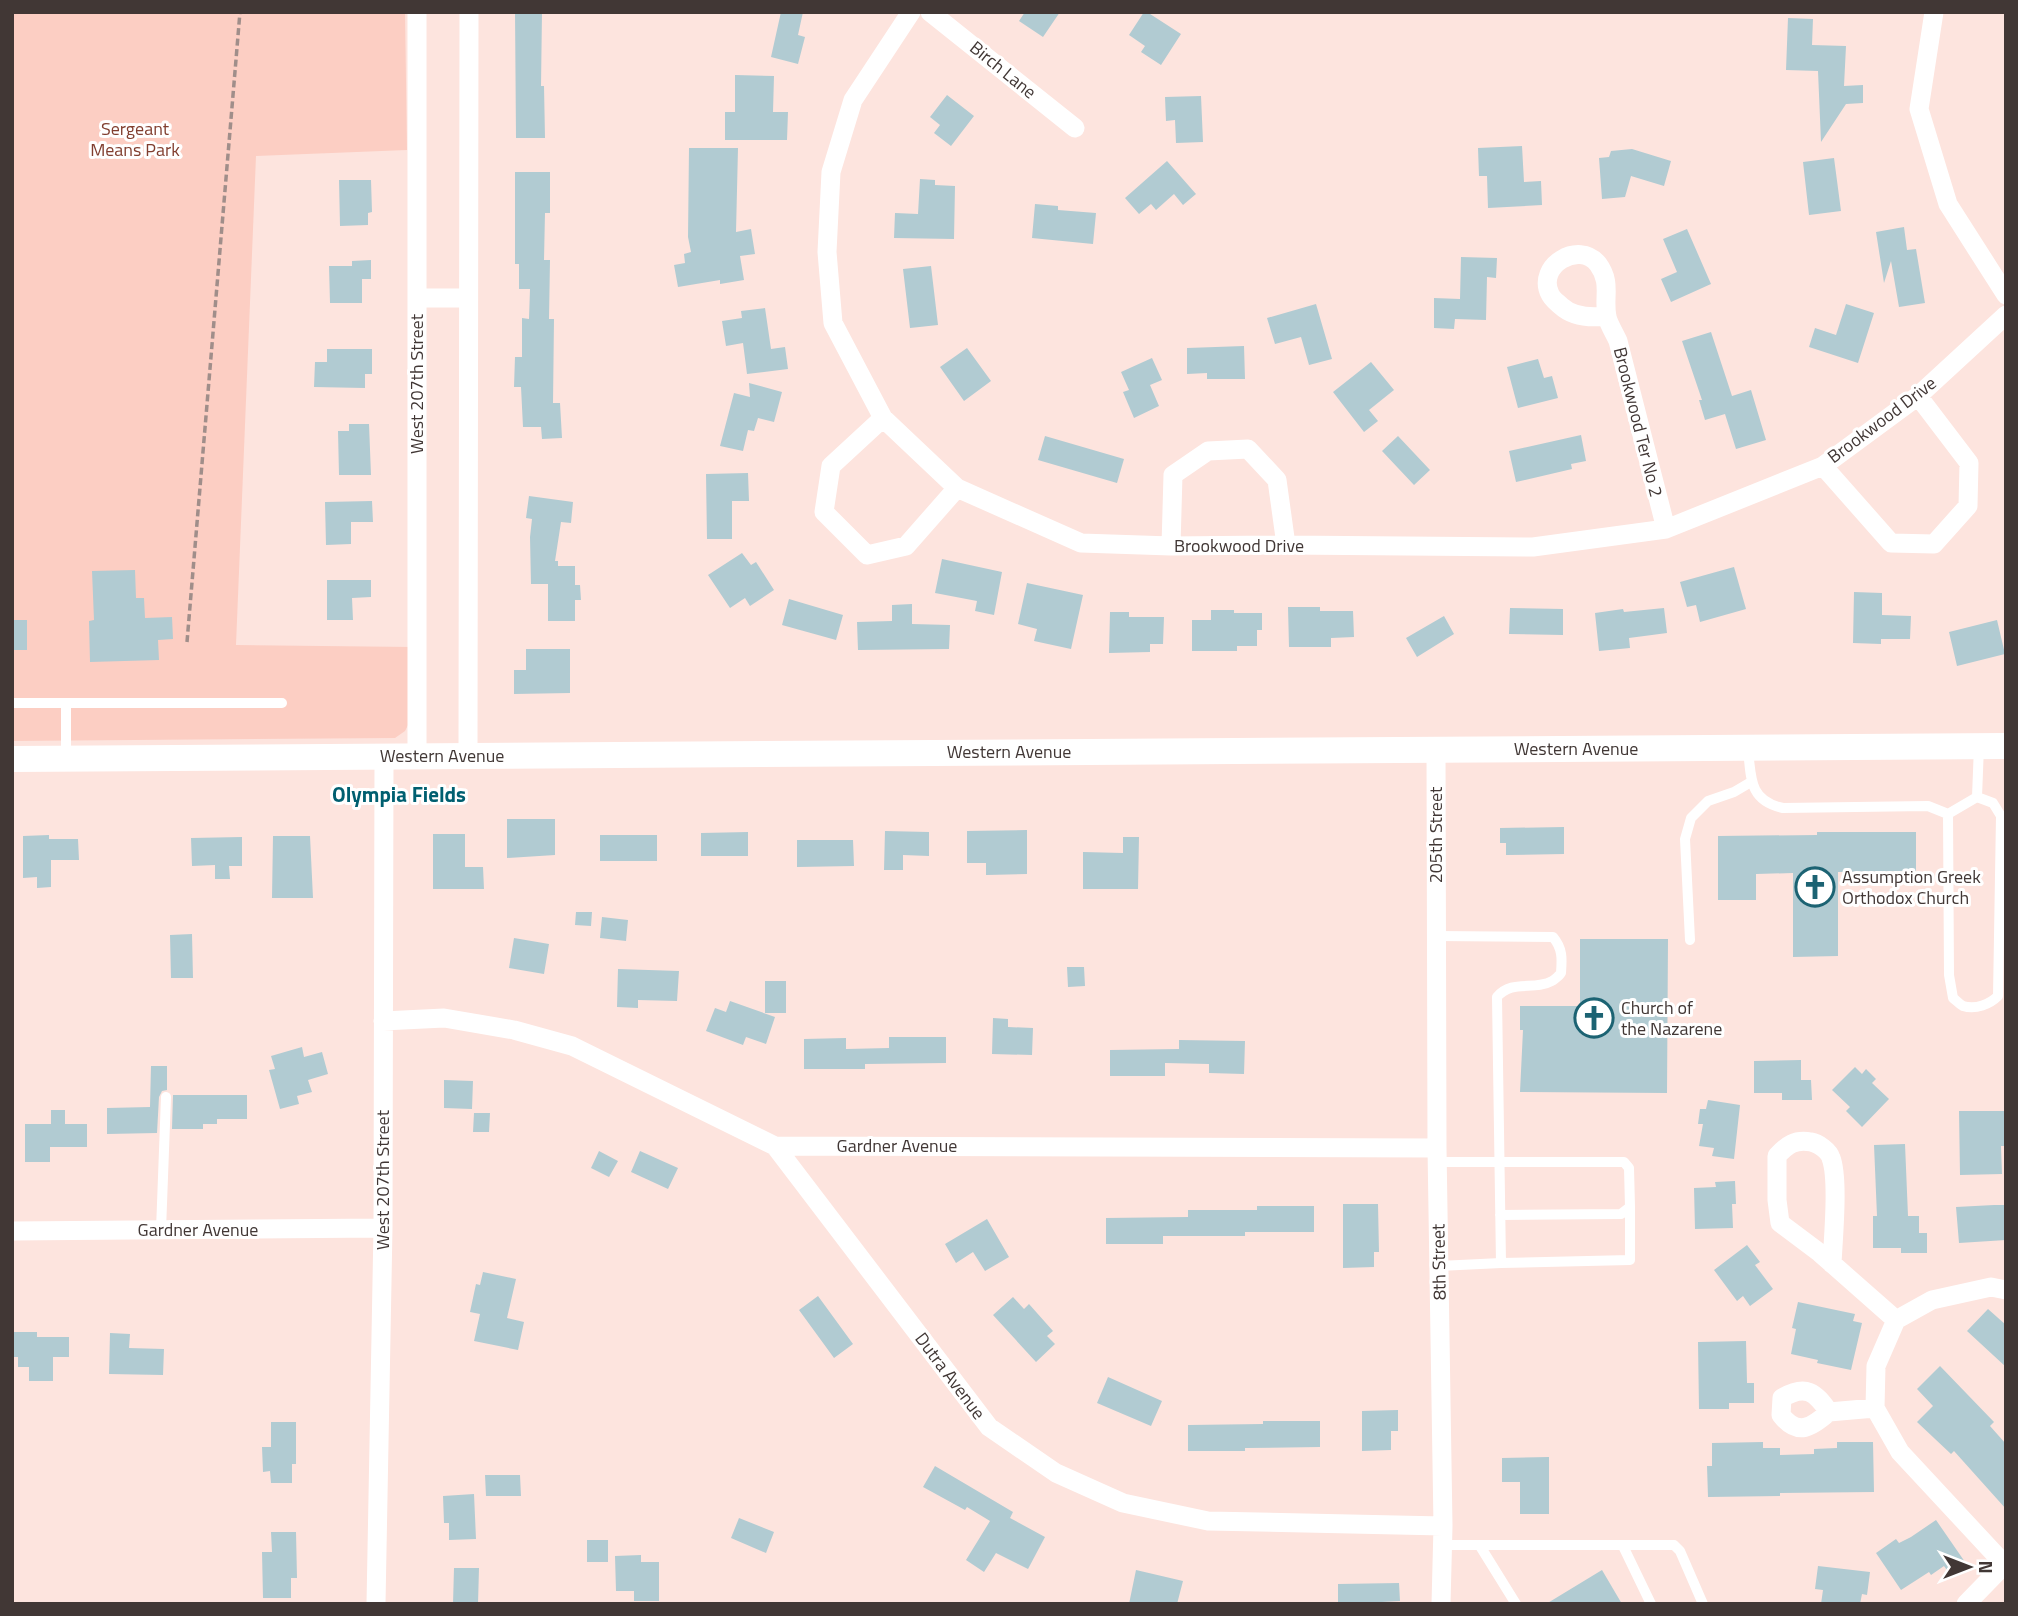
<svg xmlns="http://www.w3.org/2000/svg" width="2018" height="1616" font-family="'Titillium Web',sans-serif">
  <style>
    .green { fill: #fccec3 }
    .building { fill: #b1cbd2 }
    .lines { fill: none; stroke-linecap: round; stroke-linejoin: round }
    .path { stroke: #a08e8a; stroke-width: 3.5; stroke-dasharray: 7 3.5; stroke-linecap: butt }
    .service { stroke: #fff; stroke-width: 10 }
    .minor { stroke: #fff; stroke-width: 19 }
    .secondary { stroke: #fff; stroke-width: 26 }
    .labels { text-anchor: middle; stroke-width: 6; stroke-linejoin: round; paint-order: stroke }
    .street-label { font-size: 18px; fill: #413735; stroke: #fff }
    .park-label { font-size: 18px; fill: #813e2f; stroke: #fff }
    .poi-label { font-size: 18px; fill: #413735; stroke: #fff; text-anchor: start }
    .quarter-label { font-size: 21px; font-weight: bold; fill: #005f70; stroke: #fff }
  </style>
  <rect width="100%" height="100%" fill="#fde4de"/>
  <!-- green -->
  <path class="green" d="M12 12H405L407 150 256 156 236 645 413 647 412 717 405 731 395 738 12 741Z"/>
  <!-- building -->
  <path class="building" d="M515 12H542L541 86H544L545 138H516Z
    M781 12H803L798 35 805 37 798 64 771 57Z
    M1025 12H1060L1043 37 1019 21Z
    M1144 12H1147L1181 34 1161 65 1141 52 1145 46 1129 35Z
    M1788 18 1813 19 1812 45 1846 46 1844 86 1863 85V103L1846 104 1821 142 1818 71 1786 70Z
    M735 75 774 76 773 112H788L787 140H725V112H735Z
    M947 95 974 116 951 146 934 133 940 125 930 117Z
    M1201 96 1203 142 1176 143 1175 120 1166 121 1165 97Z
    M1522 146 1524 182 1541 181 1542 205 1488 208 1487 176H1479L1478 148Z
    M689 148H738L736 232 751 229 755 254 740 256 744 280 720 284V280L678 287 674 265 685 263 684 254 691 252 688 237Z
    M1632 149 1671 161 1664 186 1631 176 1625 197 1602 199 1599 158 1609 157 1611 151Z
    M1834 158 1841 211 1809 215 1803 162Z
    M1167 161 1196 194 1183 205 1174 194 1156 210 1151 204 1139 214 1125 198Z
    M515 172H550V213H545L544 260H550L549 319H554L553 403H560L562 438 542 439 541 427H523L521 387H514L515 357H522V318L529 319 530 289H519V264H515Z
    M920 179 935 180V185L955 186 954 239 894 238 895 213 918 214Z
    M339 180H371L372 212 368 213V225L340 226Z
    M1035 204 1058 206V210L1096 213 1093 244 1032 238Z
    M1904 227 1907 250 1916 249 1925 303 1899 307 1891 261 1884 283 1876 232Z
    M1687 229 1711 284 1671 302 1661 279 1677 272 1663 239Z
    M1461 257 1497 258 1496 278 1487 277 1486 320 1455 319 1454 329 1434 328V298L1460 299Z
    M371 260V279H362V303H330L329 266H352V261Z
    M931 266 938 325 910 328 903 269Z
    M1316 304 1332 359 1309 365 1301 337 1275 344 1267 318Z
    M1846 304 1874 313 1858 363 1809 347 1815 328 1836 335Z
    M765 308 771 349 785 347 788 369 747 374 743 343 726 346 722 321 742 318 741 311Z
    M1711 332 1732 396 1751 390 1766 440 1736 449 1725 414 1705 420 1699 400H1702L1682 341Z
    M1244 346 1245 379H1207V373L1187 374V348Z
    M967 348 991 381 964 401 940 367Z
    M327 349H372V374H365V388L314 387 315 362H327Z
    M1152 358 1162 380 1150 385 1159 406 1134 418 1123 392 1129 390 1121 372Z
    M1538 359 1544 378 1552 376 1558 398 1518 408 1507 367Z
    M1371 362 1394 390 1369 410 1378 421 1364 432 1333 392Z
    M749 383 782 392 774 422 758 418 754 431 748 430 743 451 720 446 734 393 750 397Z
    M349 424H369L371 475H339L338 431H349Z
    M1581 435 1586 461 1571 464 1572 469 1516 482 1509 451Z
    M1045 436 1124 459 1117 483 1038 460Z
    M1398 436 1430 470 1414 485 1382 451Z
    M748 473 749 501H732V539H707L706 474Z
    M529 496 573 502 571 523 561 522 555 561H558V566H575V585H580L581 600H575V621H548V584H531L530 537 532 519 526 518Z
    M372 501 373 522H351V544L326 545 325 502Z
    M742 553 751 565 756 562 774 590 750 606 745 598 730 608 708 575Z
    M942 559 1002 572 994 615 975 611 977 601 935 593Z
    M1734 567 1746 609 1700 622 1696 605 1687 607 1680 582Z
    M135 570 136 598H144L145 618 172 617 173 639 158 640 159 660 90 662 89 621 94 620 92 571Z
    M327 580H371V597L352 598 353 620H327Z
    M1027 583 1083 595 1071 649 1034 641 1037 629 1018 624Z
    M1854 592 1882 593V615L1911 616 1910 639H1881V644L1853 643Z
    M789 599 843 615 836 640 782 625Z
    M912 604V624L950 625 949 649 858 650 857 622 892 621V605Z
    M1288 607H1320V611H1353L1354 637 1331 638V647H1289Z
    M1510 608 1563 609V635L1509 634Z
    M1664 608 1667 633 1629 638 1630 648 1599 651 1595 613 1623 609 1624 612Z
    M1211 610H1234V613H1262V630H1257V646H1237V651H1192V620H1211Z
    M1110 612H1129V617H1164L1163 644H1150V652L1109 653Z
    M1444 616 1454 634 1417 657 1406 638Z
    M12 620H27V650H12Z
    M1997 620 2005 654 1957 666 1949 632Z
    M526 649H570V693L514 694V670H526Z
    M507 819H555V855L507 858Z
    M1564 827V854L1506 855V843H1500V828Z
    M1027 830V874L986 875V863H967V831Z
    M885 831 929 832V856L903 855V870H884Z
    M748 832V856H701V833Z
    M1817 832H1916V871L1838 872V956L1793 957V873L1756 874V900H1718V836L1817 835Z
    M433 834H465V867H483L484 889H433Z
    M49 835V839H78L79 860H51V887L37 888V877L23 878V836Z
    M600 835H657V861H600Z
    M273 836H310L313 898H272Z
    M242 837V866H229L230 879H215V865L192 866 191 838Z
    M1123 837H1139L1138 889H1083V852L1123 853Z
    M797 840H853L854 866 797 867Z
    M576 912H592L591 926 575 925Z
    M602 917 628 920 626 941 600 938Z
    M192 934 193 978H171L170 935Z
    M514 938 549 944 544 974 509 968Z
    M1580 939H1668L1667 1093 1520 1092 1523 1030H1520V1006H1580Z
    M1067 967H1084L1085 986 1068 987Z
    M618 969 679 971 677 1001 638 1000V1008L617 1007Z
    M765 981H786V1013H765Z
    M730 1001 775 1017 766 1044 746 1037 743 1045 706 1031 715 1008 726 1012Z
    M993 1018 1008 1019V1027L1033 1028 1032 1055 992 1054Z
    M889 1037H946V1063L865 1064V1069H804V1039L846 1038V1049L889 1048Z
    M1179 1040 1245 1041 1244 1074 1209 1073V1064L1165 1063V1076H1110V1050L1179 1049Z
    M302 1047 304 1057 322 1052 328 1074 308 1080 312 1092 297 1096 299 1104 280 1109 269 1070 275 1069 271 1056Z
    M1801 1060V1080H1811L1812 1100H1782V1093H1754V1061Z
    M151 1066H167V1090L162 1091 159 1097 157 1133 107 1134V1108L150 1107Z
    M1855 1067 1862 1074 1866 1069 1876 1079 1872 1083 1889 1099 1862 1127 1846 1111 1850 1107 1832 1090Z
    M444 1080 473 1081 472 1109 444 1108Z
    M173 1095H247V1119H217V1124H203V1129H172Z
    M1708 1100 1740 1105 1734 1159 1712 1156 1714 1148 1699 1146 1703 1124H1698L1700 1109H1706Z
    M51 1110H65V1124H87V1147H50V1162H25V1124H51Z
    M1959 1111H2004L2005 1146H2001L2002 1174 1960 1175Z
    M474 1113H490L489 1132H473Z
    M1905 1144 1908 1216H1919V1233H1927V1253H1901V1248H1873V1216H1877L1874 1145Z
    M599 1151 618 1161 609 1177 591 1168Z
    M640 1151 678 1168 668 1189 631 1172Z
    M1735 1181 1736 1204H1732L1733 1228 1695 1229 1694 1188 1716 1187 1715 1182Z
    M1343 1204H1378L1379 1252H1374V1267L1343 1268Z
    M1994 1205H2006V1240L1959 1243 1956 1207Z
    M1257 1206H1314V1232H1245V1236H1163V1244H1106V1218L1188 1217V1210H1257Z
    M987 1219 1009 1257 985 1271 973 1252 956 1263 945 1244Z
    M1747 1245 1760 1262 1755 1265 1773 1289 1750 1306 1743 1296 1737 1301 1714 1270Z
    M483 1272 516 1279 507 1318 524 1322 518 1350 474 1341 480 1314 470 1312 476 1284 480 1285Z
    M818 1296 853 1344 834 1358 799 1310Z
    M1013 1297 1024 1309 1029 1304 1053 1331 1047 1336 1055 1344 1036 1362 993 1315Z
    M1798 1302 1855 1314 1853 1321 1862 1323 1851 1370 1817 1363 1818 1360 1791 1354 1796 1329 1792 1328Z
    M1988 1309 2006 1325V1367L1967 1331Z
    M12 1332H37V1337H69V1357H53V1381H29V1367H18V1357H12Z
    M110 1333 130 1334 129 1348 164 1349 163 1375 109 1374Z
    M1746 1341 1747 1383H1754V1403H1729V1409H1699L1698 1342Z
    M1940 1366 1994 1422 1990 1426 2006 1444V1509L1954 1451 1951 1454 1917 1422 1933 1406 1917 1389Z
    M1108 1377 1162 1401 1151 1426 1097 1403Z
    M1398 1410V1431H1391V1450L1362 1451V1411Z
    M1263 1421H1320V1447L1245 1448V1451H1188V1425L1263 1424Z
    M271 1422H296V1464H292V1483H271L270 1471 263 1472 262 1447H271Z
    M1763 1442V1448H1780V1455L1814 1454V1449L1837 1448V1442H1873L1874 1492 1780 1493V1496L1708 1497 1707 1466H1712V1443Z
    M1549 1457V1514H1520V1482H1502V1458Z
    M935 1466 1013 1512 1010 1518 1045 1537 1028 1569 996 1553 984 1572 966 1560 990 1521 967 1507 965 1510 923 1487Z
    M485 1475H520L521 1496H486Z
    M474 1494 476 1539 449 1540V1523H444L443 1496Z
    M739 1518 774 1532 766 1553 731 1538Z
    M1936 1520 1965 1562 1949 1573 1944 1566 1931 1575 1929 1572 1901 1590 1876 1553 1896 1539 1899 1543 1911 1537Z
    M271 1532H296L297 1578H291V1598H263L262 1552H272Z
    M587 1540H608V1562H587Z
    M641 1555V1562H659V1601H634V1591H616L615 1556Z
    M1818 1566 1870 1572 1867 1595 1862 1594 1860 1604H1821L1823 1590 1815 1589Z
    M454 1568H479L478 1604H453Z
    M1136 1570 1183 1581 1177 1604H1129Z
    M1602 1570 1622 1604H1546Z
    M1399 1583 1400 1601 1382 1602V1604H1338V1584Z"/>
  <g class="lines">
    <!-- path -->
    <path class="path" d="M187 642 240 12"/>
    <!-- service -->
    <path class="service" d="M12 703H282
      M66 703V758
      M1748 748C1751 778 1749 801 1783 808L1928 806 1948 814
      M1977 797 1993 803 2001 816 1998 996C1990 1004 1976 1010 1963 1006 1959 1004 1956 1000 1953 998L1949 975 1948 814 1977 797 1979 746
      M1436 936 1553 937C1563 949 1562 959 1561 973 1561 974 1553 981 1552 981 1534 991 1512 979 1497 997L1501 1263 1439 1266
      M1690 940 1685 839 1691 818 1708 801 1734 792 1751 782
      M1438 1162H1624L1629 1168 1630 1207 1621 1214 1500 1215
      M161 1230 166 1097
      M1501 1263 1630 1260V1207
      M1442 1545H1674L1680 1551 1703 1604
      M1480 1546 1516 1604
      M1623 1546 1651 1604"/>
    <!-- minor -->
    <path class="minor" d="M417 12V756
      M911 12 853 100 831 172 827 252 833 323 883 418 957 488 1081 543 1171 546 1286 545 1533 547 1666 529 1823 466 1918 396 2006 315
      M930 12 1075 128
      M1934 12 1919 109 1948 204 2006 295
      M417 298H468
      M1607 316C1591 318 1573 317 1561 306 1557 302 1552 299 1550 294 1536 266 1579 240 1598 264 1612 283 1603 297 1607 317 1609 325 1615 334 1618 341L1666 529
      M883 418 831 466 824 512 867 555 906 546 957 488
      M1823 466 1891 543 1934 544 1968 506 1969 463 1918 396
      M1171 546 1173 475 1208 451 1248 449 1277 480 1286 545
      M1436 749 1437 1148 1443 1526 1441 1604
      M468 756 469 12
      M383 1021 444 1018 514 1030 572 1046 775 1146 1437 1148
      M775 1146 989 1427 1056 1473 1123 1503 1208 1521 1443 1526
      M12 1231 383 1228
      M1832 1264C1833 1240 1839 1179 1831 1158 1829 1151 1818 1143 1811 1142 1795 1139 1787 1145 1777 1156V1200L1780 1223 1820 1253 1896 1320 1876 1366 1875 1408 1900 1452 2006 1566
      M1896 1320 1932 1300 1991 1287 2006 1290
      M1829 1412C1812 1427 1798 1437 1781 1415L1782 1398C1806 1384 1815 1392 1829 1412L1875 1408
      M376 1604 383 1228 384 757
      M1966 1604 2004 1565"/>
    <!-- secondary -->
    <path class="secondary" d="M12 759 2006 746"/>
  </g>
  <!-- icons -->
  <defs>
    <g id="church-ring" transform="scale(2.0125)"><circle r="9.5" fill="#fff" stroke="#1c6373" stroke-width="1.5"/><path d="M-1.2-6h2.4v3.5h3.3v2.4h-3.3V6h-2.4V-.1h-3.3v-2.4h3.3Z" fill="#1c6373"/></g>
  </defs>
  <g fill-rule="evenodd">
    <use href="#church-ring" x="1815" y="887"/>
    <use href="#church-ring" x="1594" y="1018"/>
  </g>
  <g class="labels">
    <!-- street labels -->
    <g class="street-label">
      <text transform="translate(1003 70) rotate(39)" y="6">Birch Lane</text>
      <text transform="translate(417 384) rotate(-90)" y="6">West 207th Street</text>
      <text transform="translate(1882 420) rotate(-37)" y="6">Brookwood Drive</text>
      <text transform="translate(1638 422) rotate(76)" y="6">Brookwood Ter No 2</text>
      <text x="1239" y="552">Brookwood Drive</text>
      <text x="1576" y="755">Western Avenue</text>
      <text x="1009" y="758">Western Avenue</text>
      <text x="442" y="762">Western Avenue</text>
      <text transform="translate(1436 835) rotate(-90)" y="6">205th Street</text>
      <text x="897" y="1152">Gardner Avenue</text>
      <text transform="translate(383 1180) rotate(-90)" y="6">West 207th Street</text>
      <text x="198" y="1236">Gardner Avenue</text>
      <text transform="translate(1439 1262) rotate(-91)" y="6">8th Street</text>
      <text transform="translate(950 1376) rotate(53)" y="6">Dutra Avenue</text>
    </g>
    <!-- park labels -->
    <g class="park-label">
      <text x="135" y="135">Sergeant<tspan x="135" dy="21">Means Park</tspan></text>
    </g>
    <!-- poi labels -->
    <g class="poi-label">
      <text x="1842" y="883">Assumption Greek<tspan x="1842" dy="21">Orthodox Church</tspan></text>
      <text x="1621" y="1014">Church of<tspan x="1621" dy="21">the Nazarene</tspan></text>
    </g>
    <!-- quarter labels -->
    <g class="quarter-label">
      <text x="399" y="802">Olympia Fields</text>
    </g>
  </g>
  <!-- border -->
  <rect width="2018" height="1616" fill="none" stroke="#413735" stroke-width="28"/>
  <!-- north arrow -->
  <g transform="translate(1969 1567) rotate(90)" stroke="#ffffff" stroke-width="5" paint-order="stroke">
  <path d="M0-5L12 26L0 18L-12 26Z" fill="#413735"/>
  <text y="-10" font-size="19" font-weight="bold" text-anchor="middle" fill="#413735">N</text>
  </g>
</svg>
